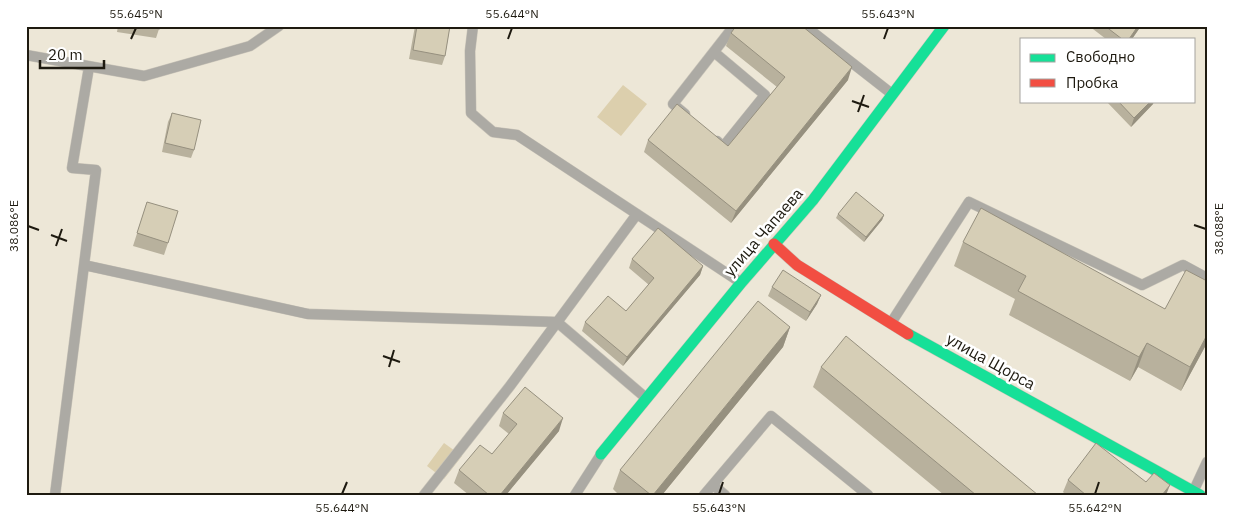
<svg xmlns="http://www.w3.org/2000/svg" width="1233" height="521" font-family="'IBM Plex Sans',sans-serif">
  <style>
    .green { fill: #dccfad }
    .lines { fill: none; stroke-linecap: round; stroke-linejoin: round }
    .lane-casing { stroke: #cac5b9; stroke-width: 11 }
    .fast-casing { stroke: #cac5b9; stroke-width: 12 }
    .jam-casing { stroke: #cac5b9; stroke-width: 12 }
    .lane { stroke: #acaaa4; stroke-width: 10 }
    .fast { stroke: #16e098; stroke-width: 11 }
    .jam { stroke: #f24e42; stroke-width: 11 }
    .wall { fill: #b8b19d }
    .shaded-wall { fill: #96907f }
    .building { fill: #d6ceb6; stroke: #96907f }
    .ticks { fill: none; stroke: #1e1a10; stroke-width: 2 }
    .labels { text-anchor: middle; stroke-width: 5; stroke-linejoin: round; paint-order: stroke }
    .street-label { font-size: 16px; fill: #1e1a10; stroke: #fff }
    .neatline { fill: none; stroke: #1e1a10; stroke-width: 2 }
    .ticks-label { font-size: 12px; text-anchor: middle; fill: #1e1a10 }
  </style>
  <rect width="100%" height="100%" fill="#ede7d7"/>
  <!-- green -->
  <path class="green" d="M623 85 647 104 621 136 597 117Z
    M444 443 462 456 444 479 427 466Z"/>
  <g class="lines">
    <!-- lane casing -->
    <g class="lane-casing">
      <path id="lane" d="M473 26 470 51 471 113 493 132 517 135 740 282
        M805 26 892 94
        M714 52 765 95 723 147 717 141
        M26 55 144 76 250 46 279 26
        M685 114 673 104 734 26
        M84 265 308 314 557 322 646 398
        M891 323 969 202 1142 285 1183 265 1207 278
        M713 485 725 495
        M1194 490 1207 462
        M55 495 96 170 72 168 89 67
        M424 495 510 386 637 214
        M575 495 600 456
        M704 495 771 416 868 495"/>
    </g>
    <!-- fast casing -->
    <g class="fast-casing">
      <path id="fast" d="M908 334 1200 495
        M601 454 741 283 813 200 944 26"/>
    </g>
    <!-- jam casing -->
    <g class="jam-casing">
      <path id="jam" d="M774 244 797 265 908 334"/>
    </g>
    <!-- lane -->
    <use href="#lane" class="lane"/>
    <!-- fast -->
    <use href="#fast" class="fast"/>
    <!-- jam -->
    <use href="#jam" class="jam"/>
  </g>
  <!-- wall -->
  <path class="wall" d="M118 26H160L156 38 117 32Z
    M415 26H450L445 56 442 65 409 59Z
    M1089 26H1141L1132 39H1106Z
    M731 33 848 80 731 223 644 152 648 140 728 146 777 87 726 46Z
    M1106 101H1154L1153 104 1131 127Z
    M172 113 194 150 191 158 162 152 168 122Z
    M147 202 168 243 164 255 133 246Z
    M838 214 884 215 882 220 864 242 836 218Z
    M963 242 1165 309 1207 281V343L1181 391 1138 367 1130 381 1009 315 1015 299 954 266Z
    M632 259 703 266 700 275 623 366 582 331 585 322 626 311 649 285 629 268Z
    M772 287 821 295 817 304 806 321 768 296Z
    M790 327 783 347 662 495H619L613 489 620 470Z
    M821 367 1038 495H944L813 387Z
    M503 413 559 431 506 495H469L454 483 459 470 492 454 509 434 499 426Z
    M1068 480 1146 482 1166 495H1066L1063 492Z"/>
  <!-- shaded-wall -->
  <path class="shaded-wall" d="M1138 26H1141L1132 39H1129Z
    M852 67 848 80 731 223 736 211Z
    M1151 101H1154L1153 104 1131 127 1134 118Z
    M884 215 882 220 864 242 866 237Z
    M703 266 700 275 623 366 627 357Z
    M821 295 817 304 806 321 810 312Z
    M790 327 783 347 662 495H653Z
    M1207 335V343L1181 391 1190 367Z
    M1147 343 1138 367 1130 381 1139 357Z
    M563 418 559 431 506 495H500Z
    M1170 485 1166 495H1162Z"/>
  <!-- building -->
  <path class="building" d="M141 26H160V29Z
    M417 26H450L445 56 413 50Z
    M736 26H802L852 67 736 211 648 140 677 104 728 146 785 77 731 33Z
    M1105 26H1138L1129 39H1122Z
    M1118 101H1151L1134 118Z
    M172 113 201 120 194 150 165 143Z
    M856 192 884 215 866 237 838 214Z
    M147 202 178 211 168 243 137 233Z
    M981 208 1165 309 1186 270 1207 281V335L1190 367 1147 343 1139 357 1018 291 1026 276 963 242Z
    M658 228 703 266 627 357 585 322 608 296 626 311 654 278 632 259Z
    M783 270 821 295 810 312 772 287Z
    M758 301 790 327 653 495H651L620 470Z
    M846 336 1038 495H976L821 367Z
    M525 387 563 418 500 495H489L459 470 480 445 492 454 517 424 503 413Z
    M1096 443 1146 482 1154 473 1170 485 1162 495H1086L1068 480Z"/>
  <!-- ticks -->
  <path class="ticks" d="M131 39 136 28M508 39 512 28M884 39 888 28M852 101 869 107M858 112 864 95M1194 225 1206 229M28 226 39 230M51 235 67 241M56 246 62 229M383 356 400 362M389 367 394 350M342 494 347 482M719 494 723 482M1095 494 1099 482"/>
  <g class="labels">
    <!-- street labels -->
    <g class="street-label">
      <text transform="translate(763 232) rotate(-49)" y="6">улица Чапаева</text>
      <text transform="translate(991 361) rotate(29)" y="6">улица Щорса</text>
    </g>
  </g>
  <!-- border -->
  <rect width="1233" height="521" fill="none" stroke="#ffffff" stroke-width="55"/>
  <!-- legend -->
  <rect x="1020" y="38" width="175" height="65" fill="#ffffff" stroke="#a5a39f"/>
  <rect x="1030" y="54" width="25" height="8" fill="#16e098" stroke="#a5a39f"/>
  <text x="1066" y="62" font-size="15" fill="#1e1a10">Свободно</text>
  <rect x="1030" y="79" width="25" height="8" fill="#f24e42" stroke="#a5a39f"/>
  <text x="1066" y="88" font-size="15" fill="#1e1a10">Пробка</text>
  <!-- scale -->
  <path d="M40 60v8h64v-8" fill="none" stroke="#1e1a10" stroke-width="2.5"/>
  <text x="48" y="60" font-size="15" fill="#1e1a10" stroke="#ffffff" stroke-width="4" paint-order="stroke">20 m</text>
  <rect x="28" y="28" width="1178" height="466" class="neatline"/>
  <g class="ticks-label">
    <text x="136" y="18">55.645°N</text>
    <text x="512" y="18">55.644°N</text>
    <text x="888" y="18">55.643°N</text>
    <text transform="translate(14 226) rotate(-90)" y="4">38.086°E</text>
    <text transform="translate(1219 229) rotate(-90)" y="4">38.088°E</text>
    <text x="342" y="512">55.644°N</text>
    <text x="719" y="512">55.643°N</text>
    <text x="1095" y="512">55.642°N</text>
  </g>
</svg>
